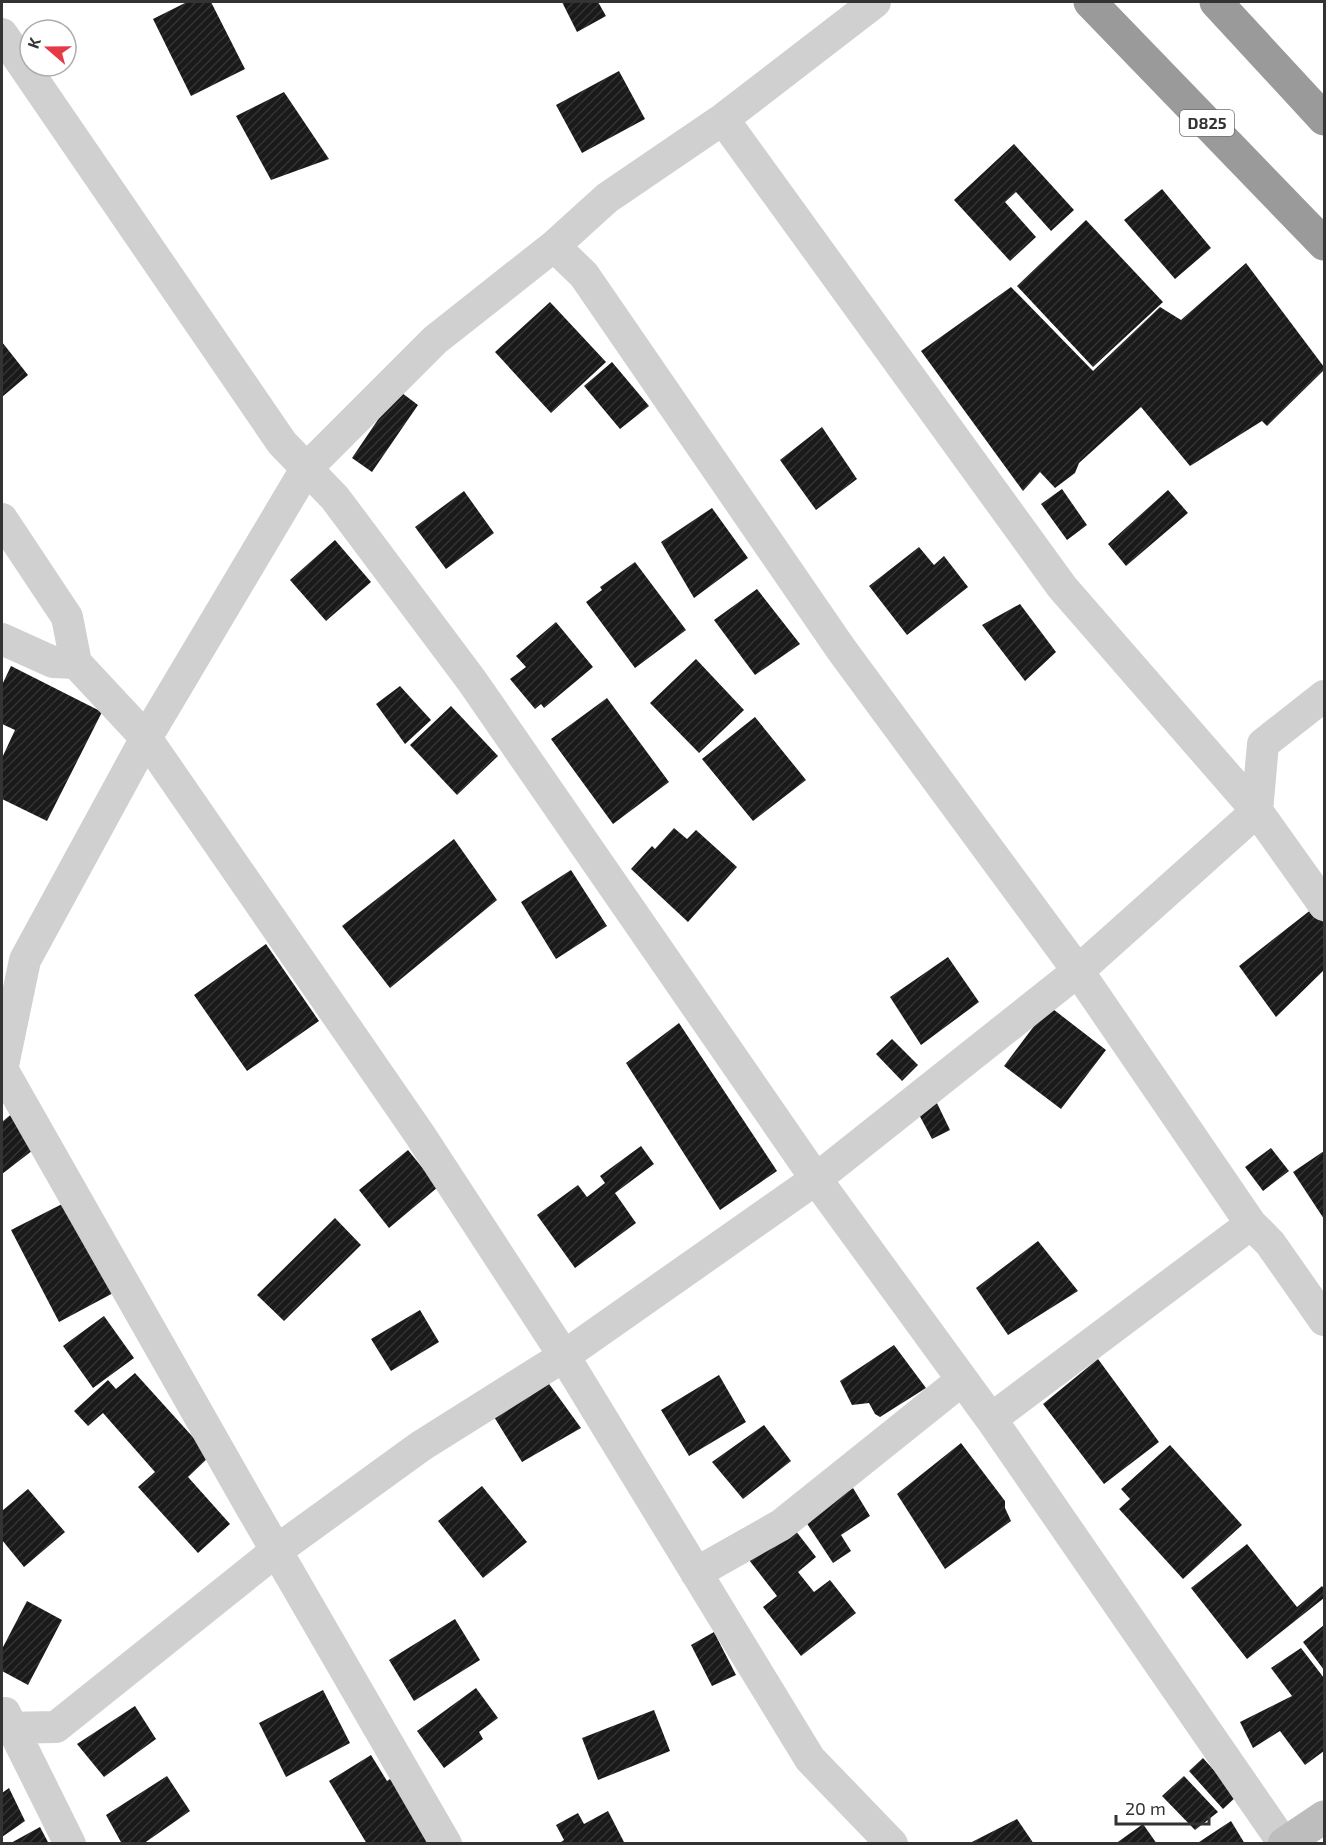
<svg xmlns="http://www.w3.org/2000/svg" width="1326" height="1845" font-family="'Exo 2',sans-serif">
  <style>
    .building { fill: url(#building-hatch) }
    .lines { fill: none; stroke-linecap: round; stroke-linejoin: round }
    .street { stroke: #d0d0d0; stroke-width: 32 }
    .secondary { stroke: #bdbdbd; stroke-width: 33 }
    .highway { stroke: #9a9a9a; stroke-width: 33 }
    .labels { text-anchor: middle; stroke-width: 6; stroke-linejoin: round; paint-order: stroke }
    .shield { fill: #fff; stroke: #707070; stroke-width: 1.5 }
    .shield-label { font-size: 16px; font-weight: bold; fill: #333 }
  </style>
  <defs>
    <pattern id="building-hatch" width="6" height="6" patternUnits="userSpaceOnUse" patternTransform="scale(1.5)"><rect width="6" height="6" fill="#1a1a1a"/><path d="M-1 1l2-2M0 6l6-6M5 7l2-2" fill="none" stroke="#333"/></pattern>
  </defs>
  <rect width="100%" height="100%" fill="#fff"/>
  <!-- building -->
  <path class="building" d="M187 2H211L245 69 191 96 153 19Z
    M562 2H598L606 16 577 32Z
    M619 71 645 119 582 153 556 105Z
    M284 92 329 159 271 180 236 116Z
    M1014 144 1074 210 1051 231 1016 192 1005 202 1036 237 1010 261 954 200Z
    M1162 189 1211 248 1175 279 1124 220Z
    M1086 220 1163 302 1093 367 1017 286Z
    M1246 263 1324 367V370L1267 426 1262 421 1190 466 1141 407 1079 463 1075 473 1055 488 1040 472 1023 491 921 351 1011 287 1093 371 1160 307 1181 320Z
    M550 302 606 362 551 413 495 352Z
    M2 342 28 375 2 397Z
    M612 362 649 406 620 429 584 386Z
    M398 390 418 405 372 472 352 458Z
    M822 427 857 479 816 510 780 460Z
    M1062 489 1087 525 1067 540 1041 504Z
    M1168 490 1188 513 1126 566 1108 544Z
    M464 491 494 533 446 569 415 527Z
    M712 508 748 558 694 598 661 542Z
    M335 540 371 582 326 621 290 580Z
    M919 547 934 565 944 556 968 587 907 635 869 586Z
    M635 562 686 630 635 668 586 602 602 590 600 587Z
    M757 589 800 644 755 675 714 620Z
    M1020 604 1056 652 1025 681 982 625Z
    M556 622 593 667 544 708 541 704 535 709 510 679 526 667 516 656Z
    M696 659 744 710 699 753 650 703Z
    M11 666 102 712 47 821 2 799V758L15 730 2 724V685Z
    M400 686 431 720 405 744 376 704Z
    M607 698 669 782 613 824 551 739Z
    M451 706 498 756 457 795 410 745Z
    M755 717 806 780 753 821 702 759Z
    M674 828 687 839 696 830 737 867 688 922 631 869 652 846 655 849Z
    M454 839 497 900 390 988 342 926Z
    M571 870 607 926 556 959 521 902Z
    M1312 909 1324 923V970L1276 1017 1239 966Z
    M266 944 319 1021 247 1071 194 995Z
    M948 957 979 1002 921 1045 890 997Z
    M1049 1006 1106 1050 1061 1109 1004 1066Z
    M679 1023 777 1171 720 1210 626 1063Z
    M892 1039 918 1065 902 1081 876 1054Z
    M935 1099 950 1130 932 1139 916 1109Z
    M15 1111 37 1147 2 1174V1122Z
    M641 1146 654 1164 615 1193 636 1223 575 1268 537 1215 578 1185 587 1197 605 1183 600 1176Z
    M1271 1148 1289 1171 1263 1191 1245 1167Z
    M408 1150 438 1187 389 1228 359 1190Z
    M1324 1151V1219L1293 1172Z
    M70 1200 117 1291 59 1322 11 1230Z
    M335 1218 361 1245 284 1321 257 1295Z
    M1038 1241 1078 1291 1008 1335 976 1288Z
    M420 1310 439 1342 391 1371 371 1339Z
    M104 1316 134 1358 93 1388 63 1346Z
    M894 1345 926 1388 880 1417 875 1414 869 1403 852 1405 840 1381Z
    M1098 1359 1159 1442 1104 1484 1043 1404Z
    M135 1373 210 1456 188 1477 230 1524 198 1553 138 1487 155 1472 103 1413 88 1426 74 1411 108 1380 116 1389Z
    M719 1375 746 1422 689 1456 661 1410Z
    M544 1377 581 1428 522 1462 491 1412Z
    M764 1425 791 1461 743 1499 712 1462Z
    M961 1443 1005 1501V1508L1011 1521 945 1569 897 1494Z
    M1170 1445 1242 1525 1183 1579 1119 1509 1130 1499 1121 1489Z
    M482 1486 527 1542 483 1578 438 1521Z
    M853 1488 870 1516 841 1535 851 1551 833 1563 804 1519Z
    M28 1489 65 1532 24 1567 2 1540V1511Z
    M792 1526 816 1557 798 1572 814 1592 830 1580 856 1613 801 1656 763 1607 777 1596 749 1560Z
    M1247 1544 1297 1607 1322 1586 1324 1589V1598L1247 1659 1191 1588Z
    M27 1601 62 1620 28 1685 2 1671V1649Z
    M455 1619 480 1660 414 1701 389 1660Z
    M1324 1625V1670L1303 1642Z
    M714 1632 736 1675 712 1686 691 1645Z
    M1301 1648 1324 1678V1751L1305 1765 1280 1731 1253 1748 1240 1722 1292 1696 1271 1668Z
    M476 1688 498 1718 479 1732 483 1739 444 1768 417 1731Z
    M323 1690 350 1743 286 1777 259 1723Z
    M135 1706 156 1739 104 1777 77 1744Z
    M654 1710 670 1751 598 1780 582 1738Z
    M371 1755 387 1781 393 1777 433 1844H367L329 1781Z
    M1203 1758 1237 1796 1223 1809 1189 1771Z
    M167 1776 190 1811 143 1844H122L106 1815Z
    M1184 1776 1218 1812 1195 1830 1162 1796Z
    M9 1788 25 1821 2 1837V1793Z
    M608 1811 625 1844H558L564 1840 556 1825 578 1813 584 1824Z
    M1017 1819 1034 1844H968Z
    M1231 1821 1245 1844H1196Z
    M1143 1824 1157 1844H1115Z
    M40 1827 49 1844H9Z"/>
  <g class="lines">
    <!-- street -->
    <path class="street" d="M2 34 282 443 335 498 472 681 816 1179 991 1419 1284 1844
      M723 119 1062 587 1257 811 1324 905
      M554 246 584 275 841 649 1078 971 1251 1224 1270 1243 1324 1320
      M2 519 67 617 76 663 146 738 420 1135 564 1356 810 1759 892 1844
      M2 639 53 662 76 663
      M2 1069 251 1507 446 1844
      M2 1070 25 960 146 738 306 469 435 340 554 246 607 198 723 119 875 2
      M991 1419 1251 1224
      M696 1573 781 1525 962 1380
      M5 1713 70 1844
      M2 1728 56 1727 276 1551 421 1446 564 1356 816 1179 1078 971 1257 811 1263 744 1324 696"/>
    <!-- secondary -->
    <path class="secondary" d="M1284 1844 1324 1817"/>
    <!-- highway -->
    <path class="highway" d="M1090 2 1324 244
      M1216 2 1324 119"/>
  </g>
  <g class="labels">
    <!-- shield labels -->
    <rect class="shield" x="1180" y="110" width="54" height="26" rx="4.5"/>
    <g class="shield-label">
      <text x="1207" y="129">D825</text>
    </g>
  </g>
  <!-- border -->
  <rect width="1326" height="1845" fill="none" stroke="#333333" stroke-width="6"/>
  <!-- north arrow -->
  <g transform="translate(48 48) rotate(290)"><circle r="28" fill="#ffffff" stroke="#adadad" stroke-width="1.5"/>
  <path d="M0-4.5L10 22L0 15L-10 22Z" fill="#e63946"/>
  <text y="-9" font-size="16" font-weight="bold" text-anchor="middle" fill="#333333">K</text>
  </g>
  <!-- scale -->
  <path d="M1116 1815v9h93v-9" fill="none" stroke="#333333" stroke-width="3"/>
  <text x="1125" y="1815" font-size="18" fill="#333333" stroke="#ffffff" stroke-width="4.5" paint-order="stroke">20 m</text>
</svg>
